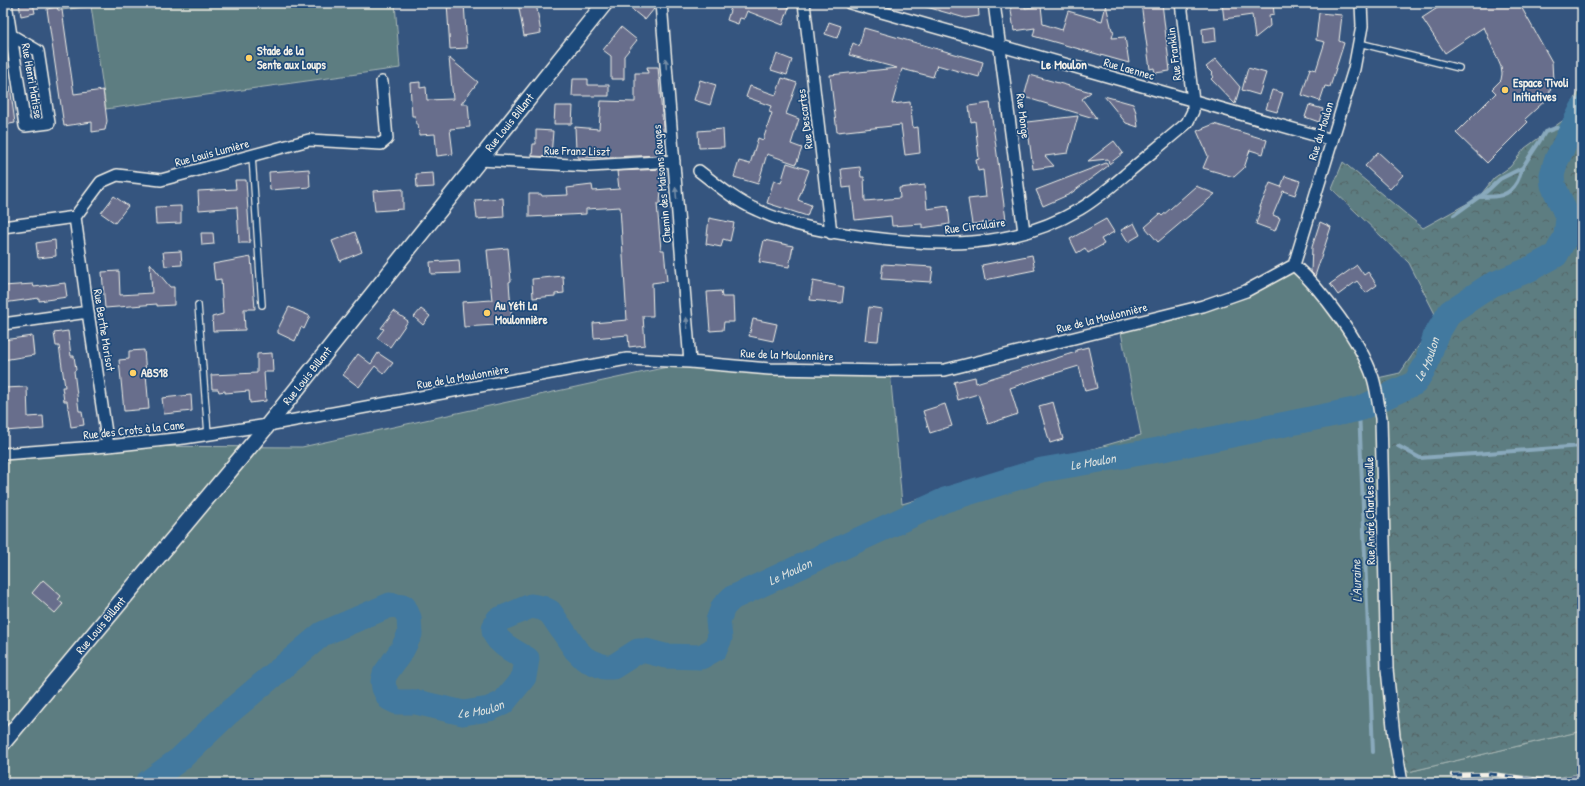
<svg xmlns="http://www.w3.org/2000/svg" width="1585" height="786" font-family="'Patrick Hand',sans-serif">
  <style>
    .industrial { fill: url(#industrial-furrows) }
    .grass { fill: #5d7d81; stroke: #a8b7b4 }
    .forest { fill: url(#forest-crowns); stroke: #a8b7b4 }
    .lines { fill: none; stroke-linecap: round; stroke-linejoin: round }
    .stream { stroke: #89a9bc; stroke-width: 4 }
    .river { stroke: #42799f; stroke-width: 25 }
    .building { fill: #676e8c; stroke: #f4f1e8 }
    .lane-casing { stroke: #f4f1e8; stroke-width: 8 }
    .street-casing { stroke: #f4f1e8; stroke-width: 14 }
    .secondary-casing { stroke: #f4f1e8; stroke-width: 18 }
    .lane { stroke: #1f4a7a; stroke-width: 5.5 }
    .street { stroke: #1f4a7a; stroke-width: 11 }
    .secondary { stroke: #1f4a7a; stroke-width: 15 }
    .rail-casing { stroke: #f4f1e8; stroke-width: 4.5 }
    .rail { stroke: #1f4a7a; stroke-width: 3; stroke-dasharray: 9; stroke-linecap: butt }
    .oneway { fill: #748da6 }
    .poi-dot { fill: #ffd166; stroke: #1f4a7a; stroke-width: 1.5 }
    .labels { text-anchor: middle; stroke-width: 3.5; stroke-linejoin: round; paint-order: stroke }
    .poi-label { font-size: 12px; font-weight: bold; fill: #f4f1e8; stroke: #1f4a7a; text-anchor: start }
    .street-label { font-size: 12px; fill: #f4f1e8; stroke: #1f4a7a }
    .neighbourhood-label { font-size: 13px; font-weight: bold; fill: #f4f1e8; stroke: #1f4a7a }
    .water-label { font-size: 13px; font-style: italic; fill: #d9dfdd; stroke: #1f4a7a }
  </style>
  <defs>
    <pattern id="industrial-furrows" width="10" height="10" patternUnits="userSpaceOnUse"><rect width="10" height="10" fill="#485f85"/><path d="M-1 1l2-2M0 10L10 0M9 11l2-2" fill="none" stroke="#637696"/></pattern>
    <pattern id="forest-crowns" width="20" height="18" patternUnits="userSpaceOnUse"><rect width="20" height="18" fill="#5d7d81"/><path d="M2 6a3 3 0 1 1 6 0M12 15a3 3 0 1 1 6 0" fill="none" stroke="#546566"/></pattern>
  </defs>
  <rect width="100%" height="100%" fill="#35557f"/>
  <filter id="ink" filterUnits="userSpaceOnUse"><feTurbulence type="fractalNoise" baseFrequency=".025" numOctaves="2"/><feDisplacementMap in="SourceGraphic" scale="8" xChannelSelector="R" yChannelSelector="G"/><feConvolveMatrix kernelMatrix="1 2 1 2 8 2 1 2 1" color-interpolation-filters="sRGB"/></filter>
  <g filter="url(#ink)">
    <!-- industrial -->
    <path class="industrial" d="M1582 773V783H1529L1559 777Z"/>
    <!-- grass -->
    <path class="grass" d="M61 3H395L400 68 106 109 91 6 62 10Z
      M1294 265 1309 279 1373 379 1408 772 1582 731V773L1530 783H3V454L108 446 302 447 690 362 890 371 902 504 1141 435 1120 327 1203 306Z"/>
    <!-- forest -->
    <path class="forest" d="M1582 85V731L1408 772 1394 736 1383 522 1373 379 1400 373 1422 341 1435 314 1409 263 1332 189 1343 162 1423 228 1479 197 1494 178 1510 167 1525 148 1565 119Z"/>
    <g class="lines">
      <!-- stream -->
      <path class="stream" d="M1479 197C1495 197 1508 198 1517 182 1520 177 1520 171 1523 167 1530 155 1538 145 1545 132L1556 128 1573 127
        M1454 215 1486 192 1500 179 1522 168
        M1359 409 1373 752
        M1398 446 1420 458 1582 446"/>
      <!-- river -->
      <path class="river" id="s1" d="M147 783 180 759 227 714 322 634 390 605 404 607 409 618 410 634 402 650 385 674 383 681 384 688 389 698 397 702H416L463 713 489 709 503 703 524 677 527 659C517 653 494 642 494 630 494 627 497 623 498 620L531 606 542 608 550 612 576 650 585 659 604 667H613L638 651H646L665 656 701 657 715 649 720 638 718 621 723 607 732 598 945 500 1042 470 1158 450 1359 409 1415 383 1426 365 1435 337 1450 312 1491 285 1528 270 1556 255 1566 236 1568 218 1553 185 1552 175 1556 161 1582 109"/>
    </g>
    <!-- building -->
    <path class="building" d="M19 3H33L35 13 21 16Z
      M447 3H464L467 48 450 49Z
      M518 3H536L541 33 524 36Z
      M624 3H647L654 9 645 20Z
      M730 3H783V5L789 7 783 25 747 11 744 19 740 18 738 24 727 20 732 4Z
      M923 3H978L979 16 965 18 923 6Z
      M1010 3H1025V8L1041 6 1043 24 1062 30 1068 11 1102 21 1106 5 1112 30 1114 31 1112 38 1125 37 1129 63 1033 36 1035 28 1014 31Z
      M1141 3H1162L1170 71 1155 73 1154 68 1150 69Z
      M1222 3H1273L1274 14 1269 15 1270 26 1255 38 1252 15 1224 19Z
      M1445 3H1519L1552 62 1553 81 1548 98 1525 119 1528 122 1487 163 1456 133 1496 93 1492 89 1501 80 1502 74 1501 67 1484 27 1445 53 1422 18Z
      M57 7 58 10H62L74 94 103 90 107 121 105 130 92 132V122L64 126 47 9Z
      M1319 13 1342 15 1339 41 1344 43 1330 87 1325 86 1320 101 1302 95 1310 68 1316 70 1325 42 1316 40Z
      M829 22 841 26 837 38 825 34Z
      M621 27 637 40 624 56V79H611V56L603 50Z
      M1215 27 1216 41 1203 43 1202 29Z
      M864 28 983 62 979 77 937 65 933 77 902 69 892 104 910 102 913 128 918 127 920 153 905 155 901 125 837 132 830 75 897 68 849 55 853 43 859 46Z
      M777 54 792 60 787 75 771 70Z
      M449 58 478 82 461 104H468L470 127 450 129 453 154 437 156 435 134 419 135 418 124H416L415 116H412L410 83 420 82V88L426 87 427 100 453 99Z
      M1216 59 1240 87 1235 104 1211 79 1213 77 1211 74 1212 73 1206 67Z
      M647 67H658L664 139H662L665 155 578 158V150H576L575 127 599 129 601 101 635 102V73H648Z
      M1248 68 1266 73 1259 95 1242 90Z
      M1030 75 1091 92 1082 99 1097 119 1024 97Z
      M782 78 797 83 786 114 799 119 791 144 802 148 796 164 767 154 758 184 734 177 739 161 750 164 758 138 763 140 772 113 769 112 771 106 746 97 750 86 776 95Z
      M573 79H588V85H609V96H572Z
      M700 80 716 85 710 105 694 100Z
      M10 86 15 123 4 125 3 87Z
      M1272 90 1283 93 1277 112 1266 109Z
      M1104 96 1133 104 1136 112 1138 127 1126 123Z
      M990 103 1006 220 972 224 968 199 986 197 983 170 978 171 976 160 979 159 975 121 971 122 969 106Z
      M1309 105 1323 109 1319 122 1305 117Z
      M555 106H573L572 124H554Z
      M1078 116 1068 153 1045 156 1054 166 1033 169 1027 122Z
      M1214 124 1267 140 1263 154 1250 150 1244 168 1234 177 1203 168 1208 156 1197 131Z
      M723 129 724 147 699 148 698 131Z
      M536 130 553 131 551 157 532 156 533 144H536Z
      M1114 141 1123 153 1109 164 1108 159 1088 161Z
      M1378 152 1403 175 1390 189 1365 166Z
      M787 163 809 170 798 200 811 205 807 216 767 203 774 180 781 183Z
      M1106 163 1108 166 1070 194 1043 206 1036 190Z
      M860 167 861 177H864L865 201 900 198 899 188 925 185 927 209 948 206 950 224 922 228V224L892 226 891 216 855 220 851 187 843 188 841 169Z
      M309 169 310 187 270 190 269 172Z
      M665 169 666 187H661L660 204H657L661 250H664L667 281 652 283 653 316H643L645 345 629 347 628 335 594 338 593 323 627 320 620 207 586 209V214L529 217V194H541L542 196 568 195 567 188 592 185 593 191 619 189 617 171Z
      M433 173 434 187 417 188 416 174Z
      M1285 176 1300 181 1295 195 1283 191 1273 215 1280 218 1275 231 1256 224 1261 207H1260L1270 183 1281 187Z
      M235 180H246L250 243H239L237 207 199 210 198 191 236 189Z
      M1196 186 1215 194 1158 242 1145 227 1160 214 1162 216Z
      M403 189V209L375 211 373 191Z
      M114 196 128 206 115 223 101 213Z
      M503 198 504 217 477 219 475 200Z
      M181 206V223L156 224 155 207Z
      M709 218 734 223 730 241 723 239 721 247 706 244Z
      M1106 219 1114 232 1101 239 1104 244 1088 253 1085 248 1077 253 1070 239Z
      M1320 222 1331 227 1315 276 1311 272 1312 247Z
      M1134 223 1140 235 1128 242 1121 230Z
      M355 232 362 252 340 261 332 241Z
      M201 233H213L214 244 202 245Z
      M55 240 56 256 38 258 36 243Z
      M764 240 793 246 789 267 759 262Z
      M508 248 511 281 509 282 512 324 464 327 462 302 492 300 487 250Z
      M181 251 182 265 165 266 163 252Z
      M1032 255 1035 270 985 280 982 265Z
      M251 257 255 309H244L245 330 213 331 212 317 223 314 221 279 215 280 213 264Z
      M459 260 460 273 431 274 430 262Z
      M150 263 170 287H174V305L157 306V304L105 308 102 272 119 271 120 295 152 293Z
      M883 264 933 267 931 282 881 279Z
      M1357 265 1364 275 1368 272 1377 285 1366 293 1357 281 1338 295 1330 284Z
      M563 276 564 293 555 294V296L533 298 532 279Z
      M813 281 844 287 842 303 810 300Z
      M65 283 67 297 39 301V298L3 303V286L33 284 34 287Z
      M721 291 722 297H733L734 322H724L723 330 710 331 707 292Z
      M289 307 310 316 304 329 301 327 295 341 278 333V329Z
      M869 307 882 309 878 341 865 340Z
      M421 309 430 316 423 325 414 317Z
      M394 311 408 321 390 347 377 338 384 329 381 328Z
      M753 319 777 324 773 341 749 336Z
      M68 331 71 356H74L76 370 74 371 79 411H82L84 425 71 427 67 401H64L62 387H65L59 346H56L54 333Z
      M32 336 34 355 3 360V340Z
      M1088 347 1097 388 1085 391 1079 366 1046 376 1010 388 1018 414 988 424 978 394 958 400 954 382 975 377 976 383 1076 352V350Z
      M144 350 149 409 124 411 119 360 129 359V351Z
      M272 353 273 372H264L266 401 250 403 249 391 225 393V391L219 392 218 389H212L211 375 257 373V354Z
      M378 353 393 363 384 374 375 366 359 387 343 375 358 354 371 364Z
      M27 387 28 417 43 416 44 429 30 430V429L5 431 3 388Z
      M191 395 192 411 164 414 162 398Z
      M1053 402 1063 439 1050 443 1039 406Z
      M945 404 952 426 930 433 923 411Z
      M43 580 61 596 58 600 63 604 55 613 32 593Z"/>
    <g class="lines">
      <!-- lane casing -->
      <g class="lane-casing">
        <path id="lane" d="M1359 43 1459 68
          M252 156 262 305
          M198 305 208 434"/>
      </g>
      <!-- street casing -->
      <g class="street-casing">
        <path id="street" d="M6 3 25 126 49 123 38 51 11 35
          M661 3 690 362
          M804 3 831 233
          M850 3 1332 140
          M994 3 1024 232
          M480 160 590 166 674 161
          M699 171C717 185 736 201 757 210 791 226 828 232 865 237 941 247 1012 249 1080 209 1097 199 1112 186 1126 174 1146 157 1167 140 1187 123L1193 111V101L1181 3
          M75 217 88 312 108 446
          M3 227 75 217 101 182 117 175 161 180 309 140 381 144 387 139 382 82
          M1294 265C1322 290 1361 342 1373 378 1377 391 1378 405 1381 418L1387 669 1394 736 1402 783
          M1294 265 1354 69 1362 26 1361 3
          M3 324 88 312
          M3 454 108 446 184 438 268 425 627 359 690 362 770 369 890 371 945 370 1203 306 1246 291 1294 265"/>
      </g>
      <!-- secondary casing -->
      <g class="secondary-casing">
        <g id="secondary">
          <path id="s2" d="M3 743 268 425 605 3"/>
        </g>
      </g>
      <!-- lane -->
      <use href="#lane" class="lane"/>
      <!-- street -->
      <use href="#street" class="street"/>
      <!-- secondary -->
      <use href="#secondary" class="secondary"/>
      <!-- rail casing -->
      <g class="rail-casing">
        <path id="rail" d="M1452 775 1491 774 1563 783
          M1564 783H1582"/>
      </g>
      <!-- rail -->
      <use href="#rail" class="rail"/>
    </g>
    <!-- one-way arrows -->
    <defs><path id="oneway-solid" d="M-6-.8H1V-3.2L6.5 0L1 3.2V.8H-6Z"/></defs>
    <g class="oneway">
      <use href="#oneway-solid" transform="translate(666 64) rotate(-95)"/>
      <use href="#oneway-solid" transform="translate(676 193) rotate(-95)"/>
      <use href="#oneway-solid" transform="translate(687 323) rotate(-95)"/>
    </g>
  </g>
  <!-- markers -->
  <g class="poi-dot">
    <circle cx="249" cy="58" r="4"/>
    <circle cx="1505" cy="90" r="4"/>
    <circle cx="487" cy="313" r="4"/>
    <circle cx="133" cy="373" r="4"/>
  </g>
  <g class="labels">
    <!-- poi labels -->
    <g class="poi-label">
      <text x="257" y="55">Stade de la<tspan x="257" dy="14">Sente aux Loups</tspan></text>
      <text x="1513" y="87">Espace Tivoli<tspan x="1513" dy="14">Initiatives</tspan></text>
      <text x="495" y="310">Au Yéti La<tspan x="495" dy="14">Moulonnière</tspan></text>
      <text x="141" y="377">ABS18</text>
    </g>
    <!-- street labels -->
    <g class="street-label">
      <text transform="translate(1174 54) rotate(-97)" y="4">Rue Franklin</text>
      <text transform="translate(1129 69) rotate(16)" y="4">Rue Laennec</text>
      <text transform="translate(32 81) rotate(80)" y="4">Rue Henri Matisse</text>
      <text transform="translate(1023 116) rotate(83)" y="4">Rue Monge</text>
      <text transform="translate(805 119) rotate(-97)" y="4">Rue Descartes</text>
      <text dy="4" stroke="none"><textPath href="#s2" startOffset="801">Rue Louis Billant</textPath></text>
      <text transform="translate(1321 131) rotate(-73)" y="4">Rue du Moulon</text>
      <text transform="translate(577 151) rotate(1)" y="4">Rue Franz Liszt</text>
      <text transform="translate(212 153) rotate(-15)" y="4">Rue Louis Lumière</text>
      <text transform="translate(662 184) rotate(-95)" y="4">Chemin des Maisons Rouges</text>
      <text transform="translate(975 226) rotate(-7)" y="4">Rue Circulaire</text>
      <text transform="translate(1102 318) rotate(-14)" y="4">Rue de la Moulonnière</text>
      <text transform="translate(104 330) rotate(81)" y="4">Rue Berthe Morisot</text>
      <text transform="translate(787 355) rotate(2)" y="4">Rue de la Moulonnière</text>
      <text dy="4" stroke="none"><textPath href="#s2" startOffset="477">Rue Louis Billant</textPath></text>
      <text transform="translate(463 377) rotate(-10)" y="4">Rue de la Moulonnière</text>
      <text transform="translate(134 430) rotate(-6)" y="4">Rue des Crots à la Cane</text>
      <text transform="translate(1370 511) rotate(-91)" y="4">Rue André Charles Boulle</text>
      <text dy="4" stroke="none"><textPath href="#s2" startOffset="153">Rue Louis Billant</textPath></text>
    </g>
    <!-- neighbourhood labels -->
    <g class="neighbourhood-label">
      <text x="1064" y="69">Le Moulon</text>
    </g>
    <!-- water labels -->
    <g class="water-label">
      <text dy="5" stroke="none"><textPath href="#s1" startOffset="1703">Le Moulon</textPath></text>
      <text dy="5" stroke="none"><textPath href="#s1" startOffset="1343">Le Moulon</textPath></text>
      <text dy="5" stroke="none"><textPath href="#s1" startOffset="1019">Le Moulon</textPath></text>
      <text transform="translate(1356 581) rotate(-92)" y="5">L'Auraine</text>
      <text dy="5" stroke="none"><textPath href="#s1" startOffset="514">Le Moulon</textPath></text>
    </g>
  </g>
  <!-- margin -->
  <rect width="1585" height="786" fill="none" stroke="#1f4a7a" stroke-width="16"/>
  <rect x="8" y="8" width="1569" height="770" fill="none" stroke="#f4f1e8" stroke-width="1.5" filter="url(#ink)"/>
</svg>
